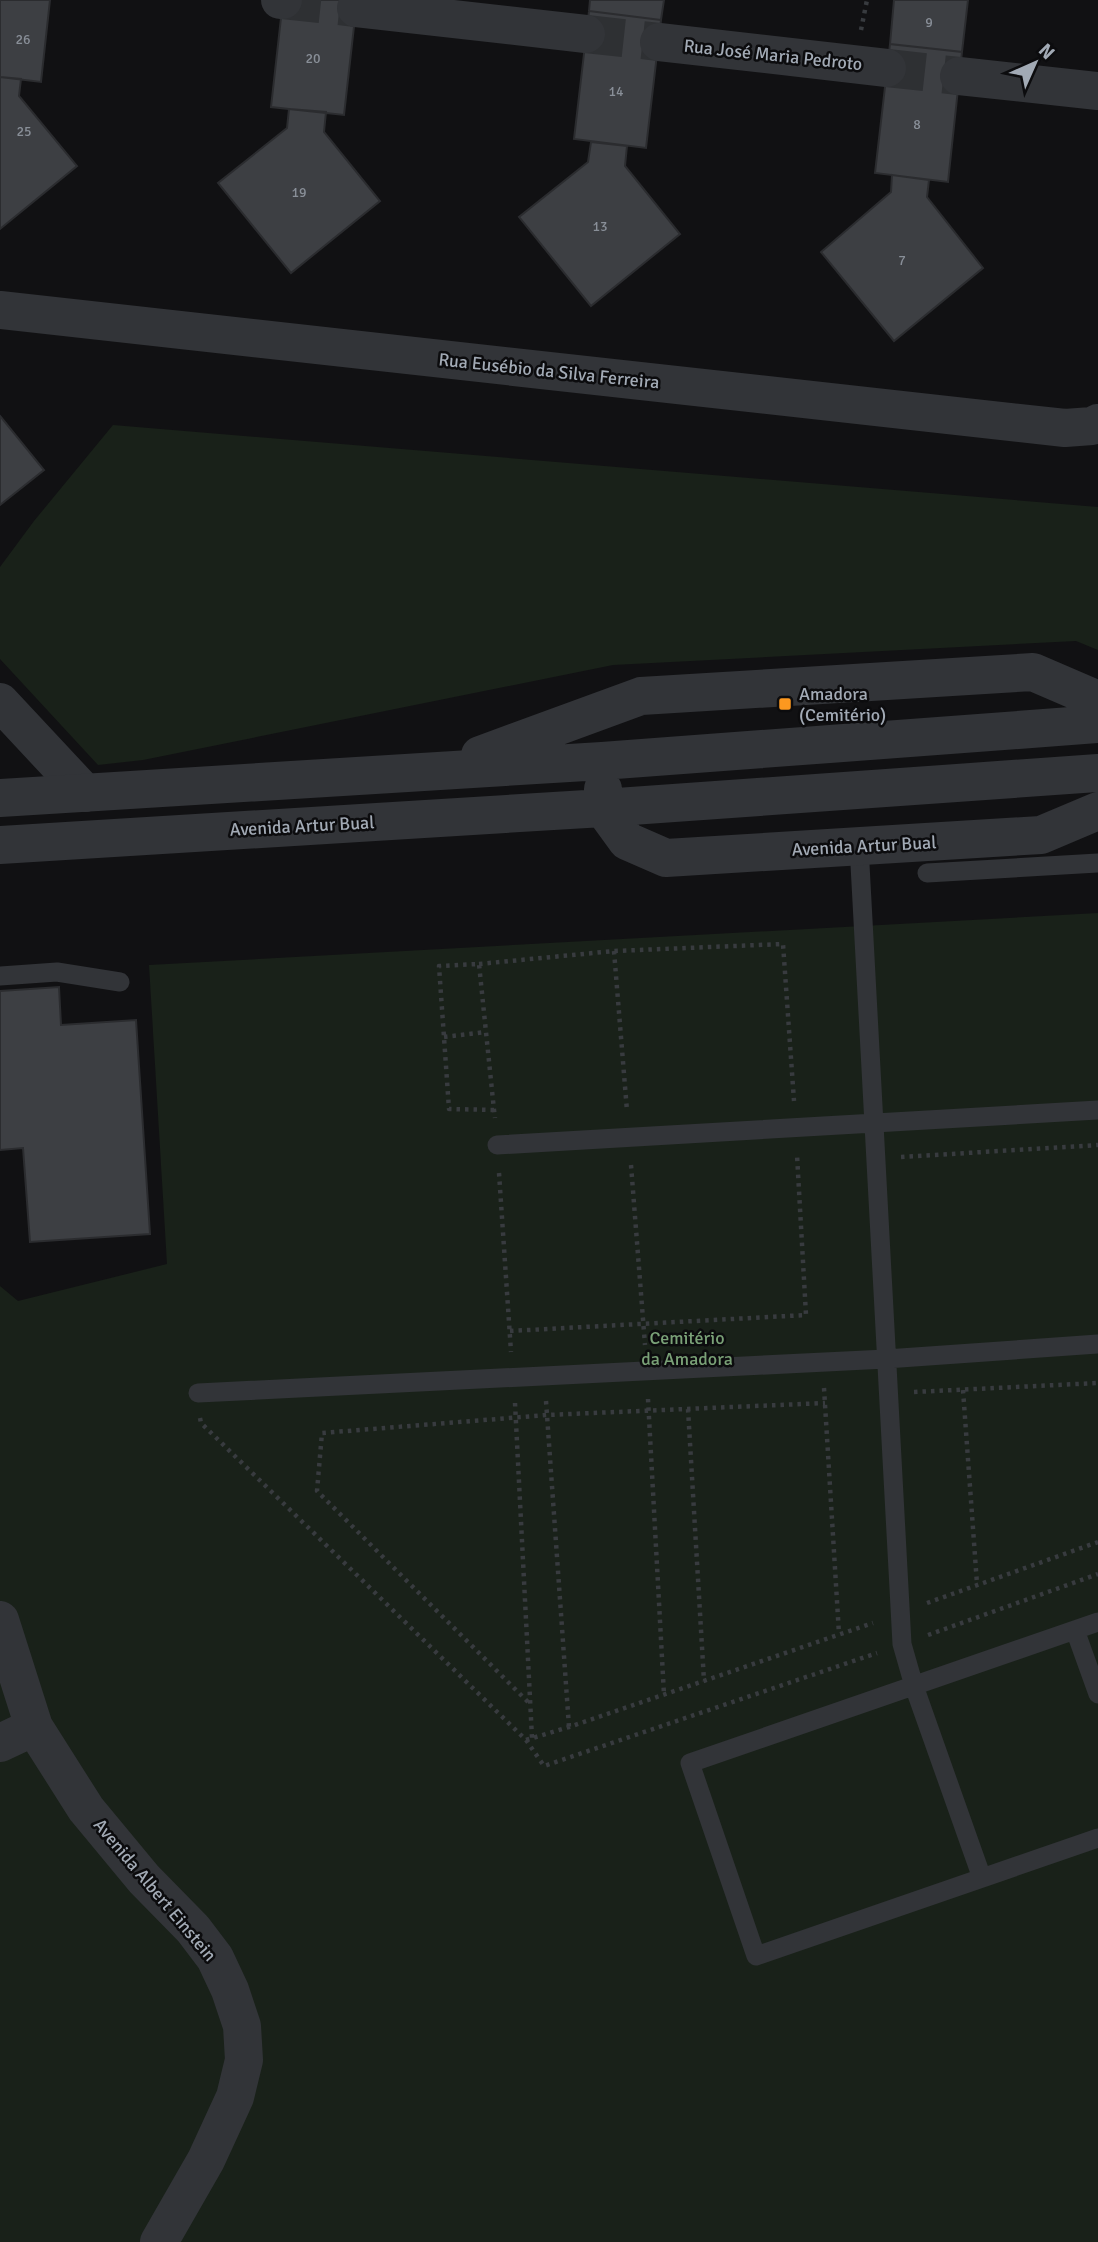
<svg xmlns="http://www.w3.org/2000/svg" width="1098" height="2242" font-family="Signika,sans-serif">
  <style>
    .green { fill: #192119 }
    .building { fill: #3d3f43; stroke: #2b2c2f; stroke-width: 2 }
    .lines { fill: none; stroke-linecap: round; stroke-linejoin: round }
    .minor-tunnel { stroke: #2e3033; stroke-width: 38; stroke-dasharray: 38 19; stroke-linecap: butt }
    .path { stroke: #383b3f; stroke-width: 4.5; stroke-dasharray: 3.5 5; stroke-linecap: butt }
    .service { stroke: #323438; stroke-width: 19 }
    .minor { stroke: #323438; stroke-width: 38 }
    .tertiary { stroke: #323438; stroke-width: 38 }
    .poi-dot { fill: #fd981f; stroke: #0c0c0e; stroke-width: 2.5 }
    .labels { text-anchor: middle; stroke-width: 5; stroke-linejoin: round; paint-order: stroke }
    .number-label { font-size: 14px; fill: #898f98 }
    .street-label { font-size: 18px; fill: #a2aab5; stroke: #0c0c0e }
    .poi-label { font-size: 18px; fill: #a2aab5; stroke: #0c0c0e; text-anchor: start }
    .park-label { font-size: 18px; fill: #7aa177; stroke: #0c0c0e }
  </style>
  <rect width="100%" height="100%" fill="#111113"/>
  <!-- green -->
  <path class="green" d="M113 425 1098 507V650L1076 641 613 665 143 760 98 765 0 659V567L34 521Z
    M1098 913V2242H0V1286L18 1301 167 1264 149 965Z"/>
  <!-- building -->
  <path class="building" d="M0 0H50L41 82 0 77Z
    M283 0H357L344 115 271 107Z
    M590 0H664L661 20 589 11Z
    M894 0H968L962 52 890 44Z
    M589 11 661 20 646 148 574 139Z
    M890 44 962 52 948 182 875 173Z
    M0 77 21 79 19 96 77 166 0 229Z
    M289 109 326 112 324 132 380 201 291 273 218 183 287 128Z
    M591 142 627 146 625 166 680 234 591 306 519 217 588 162Z
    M892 175 929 180 927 197 983 268 894 341 821 252 891 192Z
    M0 416 44 470 0 505Z
    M59 987 61 1025 136 1020 150 1234 30 1242 23 1148 0 1150V991Z"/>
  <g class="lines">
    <!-- minor-tunnel -->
    <path class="minor-tunnel" d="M283 0 356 8
      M586 34 659 42
      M887 68 959 76"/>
    <!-- path -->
    <path class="path" d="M861 30 867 0
      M614 951 627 1111
      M479 964 614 951 783 944 794 1101
      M444 1037 486 1032
      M494 1110 449 1109 439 966 479 964 494 1110 495 1118
      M901 1157 1098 1145
      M631 1165 645 1345
      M499 1173 511 1352
      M510 1331 806 1315 797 1155
      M824 1388 839 1634
      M963 1390 977 1584
      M914 1392 1098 1383
      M648 1399 664 1695
      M546 1401 569 1727
      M515 1403 532 1738
      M688 1409 704 1681
      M200 1418 201 1423 526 1740 544 1766 877 1653
      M927 1603 1098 1542
      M928 1635 1098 1574
      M528 1702 317 1491 322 1433 547 1415 825 1403
      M526 1740 569 1727 873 1623"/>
    <!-- service -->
    <path class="service" d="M859 846 902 1644 914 1686 982 1878
      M927 873 1098 863
      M0 976 57 972 120 982
      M497 1145 1098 1110
      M198 1393 886 1359 1098 1344
      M1098 1622 690 1763 756 1956 1098 1838
      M1075 1630 1098 1694"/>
    <!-- minor -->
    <path class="minor" d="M280 0H283
      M356 8 586 34
      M659 42 887 68
      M959 76 1098 91
      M0 310 1065 428 1092 426 1098 423
      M0 702 85 793
      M0 1620 34 1727 86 1809 144 1879 193 1929 215 1958 230 1990 242 2026 244 2060 235 2097 206 2160 159 2242
      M0 1743 34 1727"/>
    <!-- tertiary -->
    <path class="tertiary" d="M480 755 641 696 1033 672 1098 700
      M603 789V808L627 841 666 858 1041 835 1098 811
      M0 798 602 761 1098 724
      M0 845 603 808 1098 773"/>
  </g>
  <!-- markers -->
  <rect class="poi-dot" x="778" y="697" width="14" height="14" rx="3.5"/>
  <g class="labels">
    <!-- number labels -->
    <g class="number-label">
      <text x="929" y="27">9</text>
      <text x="23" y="44">26</text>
      <text x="313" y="63">20</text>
      <text x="616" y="96">14</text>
      <text x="917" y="129">8</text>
      <text x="24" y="136">25</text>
      <text x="299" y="197">19</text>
      <text x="600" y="231">13</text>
      <text x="902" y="265">7</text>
    </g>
    <!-- street labels -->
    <g class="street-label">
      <text transform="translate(773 55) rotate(6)" y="6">Rua José Maria Pedroto</text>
      <text transform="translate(549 371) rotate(6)" y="6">Rua Eusébio da Silva Ferreira</text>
      <text transform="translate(302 826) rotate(-3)" y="6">Avenida Artur Bual</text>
      <text transform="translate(864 846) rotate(-3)" y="6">Avenida Artur Bual</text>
      <text transform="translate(155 1890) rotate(50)" y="6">Avenida Albert Einstein</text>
    </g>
    <!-- poi labels -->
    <g class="poi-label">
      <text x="799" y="700">Amadora<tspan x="799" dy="21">(Cemitério)</tspan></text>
    </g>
    <!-- park labels -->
    <g class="park-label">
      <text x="687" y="1344">Cemitério<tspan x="687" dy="21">da Amadora</tspan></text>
    </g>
  </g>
  <!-- north arrow -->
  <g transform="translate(1035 63) rotate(45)" stroke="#0c0c0e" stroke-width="5" paint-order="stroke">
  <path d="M0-5L12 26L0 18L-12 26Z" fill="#a2aab5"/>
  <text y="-10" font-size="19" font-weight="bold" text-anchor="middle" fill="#a2aab5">N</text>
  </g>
</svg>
